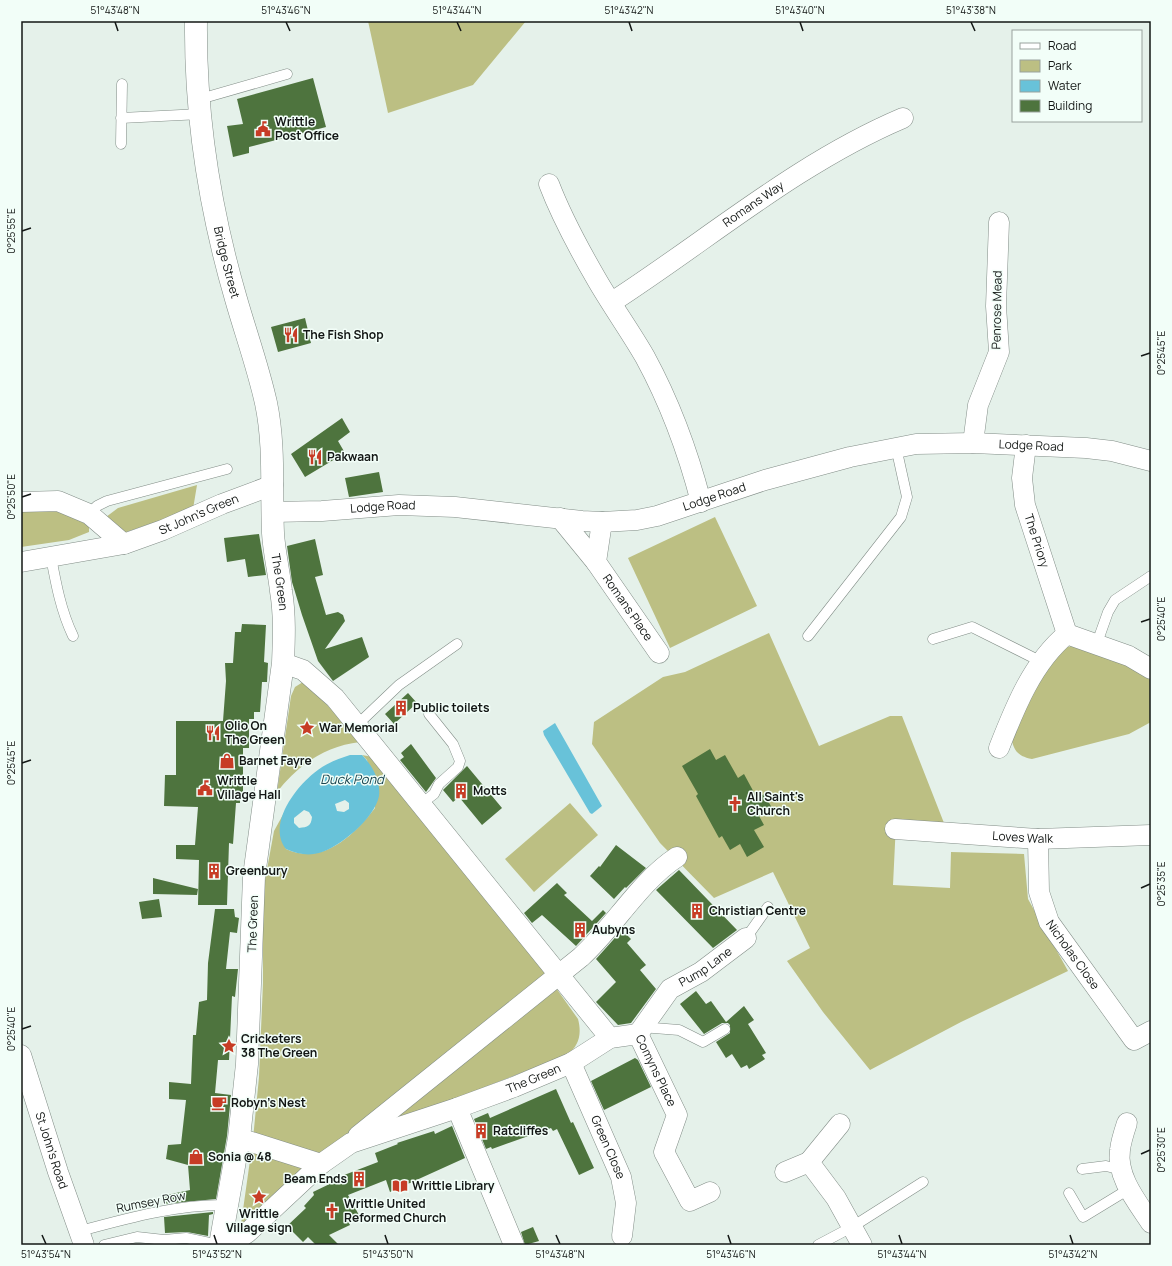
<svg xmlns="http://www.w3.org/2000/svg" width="1172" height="1266" font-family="Manrope,sans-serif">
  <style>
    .green { fill: #bcbf83 }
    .water { fill: #68c2d9; fill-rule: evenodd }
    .building { fill: #4e743e }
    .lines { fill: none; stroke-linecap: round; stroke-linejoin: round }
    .service-casing { stroke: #828d87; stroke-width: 11 }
    .minor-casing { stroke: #828d87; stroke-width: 21 }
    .tertiary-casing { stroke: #828d87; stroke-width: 23 }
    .service { stroke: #fff; stroke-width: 10 }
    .minor { stroke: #fff; stroke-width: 20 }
    .tertiary { stroke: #fff; stroke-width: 22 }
    .ticks { fill: none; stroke: #131715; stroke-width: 1.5 }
    .labels { text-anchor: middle; stroke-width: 3; stroke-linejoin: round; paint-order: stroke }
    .poi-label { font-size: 12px; font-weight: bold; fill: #131715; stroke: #f2fef8; text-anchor: start }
    .street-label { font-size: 12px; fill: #131715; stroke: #f2fef8 }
    .water-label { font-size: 13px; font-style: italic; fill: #1b454f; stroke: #f2fef8 }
    .neatline { fill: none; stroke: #131715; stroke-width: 1.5 }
    .ticks-label { font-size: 10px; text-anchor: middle; fill: #131715 }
  </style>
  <rect width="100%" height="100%" fill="#e5f1ea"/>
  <!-- green -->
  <path class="green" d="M368 21H526L473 85 388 113Z
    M197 485 193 509 118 535 102 520 118 508Z
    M26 510 57 511 89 525V532L69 540 21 547V512Z
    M715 517 757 606 670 648 628 558Z
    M769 633 819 746 890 716H902L944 823H896L893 885 950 888 951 852 1024 854 1028 899 1068 971 961 1022 870 1070 823 1012 787 961 810 948 773 872 714 898 660 843 592 744 594 722 663 677 685 672Z
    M1076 645 1121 662 1151 679V722L1129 734 1032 759C1017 756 1013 750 1011 735L1050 661 1063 648Z
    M303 682 314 690 360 742C325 746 298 765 277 792L291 696 295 687Z
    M362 755 373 757 539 964 578 1019C582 1034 579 1046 567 1055L387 1125 375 1111 318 1158 246 1223 241 1224 253 1139 259 1077 263 983V891L274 831 285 811 280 830 286 849C323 866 354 835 375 808L367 760Z
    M570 803 598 835 534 892 505 859Z"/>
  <!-- water -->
  <path class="water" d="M555 723 602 806 592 814 590 813 544 735 543 731Z
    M350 755H362C372 765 381 781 379 796 375 818 339 848 319 853 308 856 297 854 286 849 267 825 295 788 314 773 325 764 337 759 350 755ZM345 800 349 803V809L344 812 337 811 335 804ZM304 810 309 812 312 817C311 826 308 827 299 828L294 823V818Z"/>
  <!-- building -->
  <path class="building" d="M313 78 326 127 249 147V153L233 157 227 126 243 124 237 99Z
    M305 318 311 343 278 352 271 327Z
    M342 418 350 432 338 441 345 453 305 477 291 454Z
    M379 472 383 492 349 497 345 478Z
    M259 534 266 575 248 577 245 559 227 562 224 538Z
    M315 539 323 575 315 577 326 615 338 612 343 615 345 621 325 649 362 637 369 657 333 681 318 661 302 615 292 582 287 546Z
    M242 624 266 625 264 662 268 663 267 682H262L260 712H254V719H249V748H243V796H240V803H236L233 844 229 843 227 905H198L199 860 176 859V845H195L198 807 164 806 165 775H176V721H223L226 681 225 663H233L235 632H241Z
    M408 693 417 703 394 724 385 714Z
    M411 744 436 778 426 792 400 760 404 757 401 753Z
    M710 749 716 760 725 755 738 778 744 774 757 798 764 794 772 808 759 816 764 825 754 830 764 847 747 857 740 844 730 850 722 836 719 838 696 796 698 794 682 766Z
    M467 766 502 808 482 825 459 797 453 802 443 790Z
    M616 845 646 868 626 888 625 887 614 899 590 876 599 866 600 867Z
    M679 870 737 930 713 948 656 890Z
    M153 878 198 889 197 895 153 894Z
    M557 883 567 893 564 895 592 921 603 910 606 913 576 946 542 915 532 923 524 913Z
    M159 899 162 917 142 919 139 902Z
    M215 909H234L235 917 239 918 237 933 230 932 226 969H238L235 997 232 996 229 1060H218L215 1093 231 1095 227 1136 216 1199 163 1204 162 1196 190 1190 188 1165 166 1159 168 1145 181 1144 186 1100 169 1099V1082L191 1084 193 1035H196L199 1002 207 1000 208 963Z
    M622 930 631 939 627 943 646 965 640 970 656 989 631 1023 618 1025 596 1002 616 982 596 959Z
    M696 991 706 1004 711 1001 726 1022 744 1006 754 1020 748 1024 766 1053 762 1055 765 1059 749 1069 747 1065 741 1068 732 1054 726 1058 716 1042 730 1033V1025L728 1023H722L704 1034 680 1004Z
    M635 1058 638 1060 651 1087 604 1110 591 1081Z
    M556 1089 571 1123 573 1122 594 1168 579 1175 557 1129 553 1131 551 1128 492 1149 491 1147 486 1149 474 1119 488 1113 490 1118Z
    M452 1126 465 1158 390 1192 386 1180 348 1195 360 1217 349 1223 350 1225 329 1235 339 1245H316L308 1237 303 1242 287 1226 306 1208 304 1206 314 1195 313 1192 340 1179 339 1177 378 1162 375 1153 398 1144 397 1143 434 1131 435 1134Z
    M213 1212V1214L209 1215 208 1236 187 1232 165 1233 164 1217Z
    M533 1227 539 1241 525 1245 521 1232Z"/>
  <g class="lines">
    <!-- service casing -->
    <g class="service-casing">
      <path id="service" d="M200 99 287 74
        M121 118 201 114
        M121 144 122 84
        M89 514 97 506 107 501 227 469
        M51 557C56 584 61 611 73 636
        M808 636 901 517 907 497 896 447
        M933 639 972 627 1042 662
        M1097 643 1108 612 1115 600 1151 576
        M357 725 399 685 457 644
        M421 804 434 794 439 784 458 767 460 761 453 744 429 714
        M746 938 768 907
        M641 1027 679 1030 703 1042 725 1029
        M1082 1169 1106 1166 1122 1170
        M1069 1193 1083 1217 1129 1189
        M80 1231C128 1218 178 1204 228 1205
        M104 1245 137 1237 164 1240 186 1238 219 1245
        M818 1245 852 1227 923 1182"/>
    </g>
    <!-- minor casing -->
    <g class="minor-casing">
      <g id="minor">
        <path d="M549 184C562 218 579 249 597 280 612 306 630 331 645 357 670 403 688 452 701 502"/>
        <path id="s1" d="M612 302C708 240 797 163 903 118"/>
        <path d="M973 443 978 405 999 352 996 306 999 222"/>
        <path id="s2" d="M1026 445 1022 478 1025 505 1067 634"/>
        <path d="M21 502 58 501 89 514 124 544"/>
        <path id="s3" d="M273 512 322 511 399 505 455 507 582 521 602 522 637 520 657 516 765 480 850 457 916 444 973 443 1086 448 1112 451 1151 461"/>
        <path d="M560 518 596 562"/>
        <path id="s4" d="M602 522 596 562 659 653"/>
        <path id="s5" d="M21 562 124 544 163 530 222 504 273 485"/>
        <path d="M283 663 303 670 335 698 610 1038"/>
        <path d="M999 748C1015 707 1033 662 1067 634L1129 656 1151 669"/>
        <path id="s6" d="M895 829 1038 839 1151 835"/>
        <path id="s7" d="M1038 839 1039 892 1049 922 1134 1040 1151 1031"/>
        <path id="s8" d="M638 1034 670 989 701 972 746 938"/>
        <path id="s9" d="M21 1055 58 1172 84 1245"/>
        <path id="s10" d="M571 1063 621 1177 626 1203 622 1236"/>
        <path d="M457 1108 514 1245"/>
        <path d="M1127 1123C1124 1132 1121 1141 1120 1150 1116 1177 1138 1203 1151 1223"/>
        <path d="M840 1124 809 1162 836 1198 862 1245"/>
        <path d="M358 1136 581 957C614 927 640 881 677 857"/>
        <path d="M239 1138 321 1164"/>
        <path d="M785 1172 809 1162"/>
        <path id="s11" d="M229 1245 247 1233 321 1164 351 1143 457 1108 514 1087 571 1063 610 1038 638 1034 677 1115 664 1152 690 1201 710 1192"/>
      </g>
    </g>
    <!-- tertiary casing -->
    <g class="tertiary-casing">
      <g id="tertiary">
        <path id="s12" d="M196 21C195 114 210 210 236 299 246 334 258 367 266 403 275 446 271 489 273 533 274 552 279 572 281 591 285 615 284 639 283 663L254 876 247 1064 239 1138 220 1245"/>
      </g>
    </g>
    <!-- service -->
    <use href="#service" class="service"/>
    <!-- minor -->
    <use href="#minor" class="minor"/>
    <!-- tertiary -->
    <use href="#tertiary" class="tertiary"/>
  </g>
  <!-- ticks -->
  <path class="ticks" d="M115 22 118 31M286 22 290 31M457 22 461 31M629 22 632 31M800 22 803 31M971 22 975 31M22 231 31 228M1141 356 1150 353M22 497 31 494M1141 622 1150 619M22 763 31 760M1141 888 1150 884M22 1029 31 1026M1141 1154 1150 1150M42 1235 46 1244M214 1235 217 1244M385 1235 388 1244M556 1235 560 1244M728 1235 731 1244M899 1235 902 1244M1070 1235 1073 1244"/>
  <!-- icons -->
  <defs>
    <g id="civic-bare" transform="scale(1.2)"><path d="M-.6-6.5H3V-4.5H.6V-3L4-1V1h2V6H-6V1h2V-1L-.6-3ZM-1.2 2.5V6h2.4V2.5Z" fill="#c73c25" stroke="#f2fef8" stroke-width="2.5" paint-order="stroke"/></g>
    <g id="restaurant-bare" transform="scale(1.2)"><path d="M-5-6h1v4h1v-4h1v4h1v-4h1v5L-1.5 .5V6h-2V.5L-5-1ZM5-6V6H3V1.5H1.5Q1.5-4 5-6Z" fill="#c73c25" stroke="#f2fef8" stroke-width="2.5" paint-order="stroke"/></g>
    <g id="building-bare" transform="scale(1.2)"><path d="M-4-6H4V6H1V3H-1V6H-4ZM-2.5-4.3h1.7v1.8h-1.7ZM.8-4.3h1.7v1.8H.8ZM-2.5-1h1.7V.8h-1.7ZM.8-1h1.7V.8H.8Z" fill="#c73c25" stroke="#f2fef8" stroke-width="2.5" paint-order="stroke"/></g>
    <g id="sight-bare" transform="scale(1.2)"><path d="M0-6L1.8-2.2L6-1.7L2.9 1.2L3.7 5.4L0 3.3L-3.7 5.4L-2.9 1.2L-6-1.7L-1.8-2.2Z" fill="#c73c25" stroke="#f2fef8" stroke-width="2.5" paint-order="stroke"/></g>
    <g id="shop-bare" transform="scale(1.2)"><path d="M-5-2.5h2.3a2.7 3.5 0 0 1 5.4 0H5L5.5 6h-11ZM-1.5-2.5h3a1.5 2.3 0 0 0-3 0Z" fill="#c73c25" stroke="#f2fef8" stroke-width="2.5" paint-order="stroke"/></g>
    <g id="church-bare" transform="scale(1.2)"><path d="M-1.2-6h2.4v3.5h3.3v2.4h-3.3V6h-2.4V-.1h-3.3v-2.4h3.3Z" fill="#c73c25" stroke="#f2fef8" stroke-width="2.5" paint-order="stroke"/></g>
    <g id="cafe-bare" transform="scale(1.2)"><path d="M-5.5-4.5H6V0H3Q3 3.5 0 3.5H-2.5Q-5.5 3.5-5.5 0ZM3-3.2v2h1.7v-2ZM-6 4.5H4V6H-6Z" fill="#c73c25" stroke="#f2fef8" stroke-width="2.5" paint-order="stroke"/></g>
    <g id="library-bare" transform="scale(1.2)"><path d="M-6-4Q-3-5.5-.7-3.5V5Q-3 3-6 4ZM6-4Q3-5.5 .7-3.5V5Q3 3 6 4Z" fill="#c73c25" stroke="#f2fef8" stroke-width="2.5" paint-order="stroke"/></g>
  </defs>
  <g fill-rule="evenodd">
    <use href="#civic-bare" x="263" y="129"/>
    <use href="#restaurant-bare" x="291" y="335"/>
    <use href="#restaurant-bare" x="315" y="457"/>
    <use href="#building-bare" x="401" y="708"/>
    <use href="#sight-bare" x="307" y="728"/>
    <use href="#restaurant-bare" x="213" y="733"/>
    <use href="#shop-bare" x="227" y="761"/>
    <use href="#civic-bare" x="205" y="788"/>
    <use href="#building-bare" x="461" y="791"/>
    <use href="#church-bare" x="735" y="804"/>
    <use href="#building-bare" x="214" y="871"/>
    <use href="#building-bare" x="697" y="911"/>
    <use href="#building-bare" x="580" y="930"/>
    <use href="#sight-bare" x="229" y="1046"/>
    <use href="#cafe-bare" x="219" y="1103"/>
    <use href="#building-bare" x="481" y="1131"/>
    <use href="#shop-bare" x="196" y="1157"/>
    <use href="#building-bare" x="359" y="1179"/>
    <use href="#library-bare" x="400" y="1186"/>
    <use href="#sight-bare" x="259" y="1197"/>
    <use href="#church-bare" x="332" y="1211"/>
  </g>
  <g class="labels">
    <!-- poi labels -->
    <g class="poi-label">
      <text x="275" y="126">Writtle<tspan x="275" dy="14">Post Office</tspan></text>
      <text x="303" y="339">The Fish Shop</text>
      <text x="327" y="461">Pakwaan</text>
      <text x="413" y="712">Public toilets</text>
      <text x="225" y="730">Olio On<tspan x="225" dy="14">The Green</tspan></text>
      <text x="319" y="732">War Memorial</text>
      <text x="239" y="765">Barnet Fayre</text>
      <text x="217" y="785">Writtle<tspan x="217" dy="14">Village Hall</tspan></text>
      <text x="473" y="795">Motts</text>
      <text x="747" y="801">All Saint's<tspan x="747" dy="14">Church</tspan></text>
      <text x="226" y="875">Greenbury</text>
      <text x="709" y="915">Christian Centre</text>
      <text x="592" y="934">Aubyns</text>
      <text x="241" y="1043">Cricketers<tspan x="241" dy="14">38 The Green</tspan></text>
      <text x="231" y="1107">Robyn's Nest</text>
      <text x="493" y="1135">Ratcliffes</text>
      <text x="208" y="1161">Sonia @ 48</text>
      <text x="347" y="1183" text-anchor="end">Beam Ends</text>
      <text x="412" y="1190">Writtle Library</text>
      <text x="344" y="1208">Writtle United<tspan x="344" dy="14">Reformed Church</tspan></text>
      <text x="259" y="1218" text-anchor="middle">Writtle<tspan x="259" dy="14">Village sign</tspan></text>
    </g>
    <!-- street labels -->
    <g class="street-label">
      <text dy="4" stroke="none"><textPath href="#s1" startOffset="172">Romans Way</textPath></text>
      <text dy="4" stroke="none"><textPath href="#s12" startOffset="244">Bridge Street</textPath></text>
      <text transform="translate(997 310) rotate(-89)" y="4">Penrose Mead</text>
      <text dy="4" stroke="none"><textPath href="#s3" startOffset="770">Lodge Road</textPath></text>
      <text dy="4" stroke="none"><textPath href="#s3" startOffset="446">Lodge Road</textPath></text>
      <text dy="4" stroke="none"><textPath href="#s3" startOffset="110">Lodge Road</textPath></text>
      <text dy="4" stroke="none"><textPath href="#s5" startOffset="185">St John's Green</textPath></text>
      <text dy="4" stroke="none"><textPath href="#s2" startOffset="98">The Priory</textPath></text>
      <text dy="4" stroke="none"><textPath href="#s12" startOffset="570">The Green</textPath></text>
      <text dy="4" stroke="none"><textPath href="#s4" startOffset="96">Romans Place</textPath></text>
      <text dy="4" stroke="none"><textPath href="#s6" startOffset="128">Loves Walk</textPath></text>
      <text transform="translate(253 924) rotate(-88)" y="4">The Green</text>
      <text dy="4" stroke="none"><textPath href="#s7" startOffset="125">Nicholas Close</textPath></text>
      <text dy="4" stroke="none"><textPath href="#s8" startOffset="97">Pump Lane</textPath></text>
      <text dy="4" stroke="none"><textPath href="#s11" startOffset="509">Comyns Place</textPath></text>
      <text dy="4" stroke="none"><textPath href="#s11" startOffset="353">The Green</textPath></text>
      <text dy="4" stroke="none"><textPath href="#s10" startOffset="92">Green Close</textPath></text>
      <text dy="4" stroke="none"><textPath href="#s9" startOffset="100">St John's Road</textPath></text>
      <text transform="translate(151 1202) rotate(-11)" y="4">Rumsey Row</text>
    </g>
    <!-- water labels -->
    <g class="water-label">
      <text x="352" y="784">Duck Pond</text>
    </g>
  </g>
  <!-- border -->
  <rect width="1172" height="1266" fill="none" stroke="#f2fef8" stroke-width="44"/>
  <!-- legend -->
  <rect x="1012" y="30" width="130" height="92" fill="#f2fef8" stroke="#99a29d"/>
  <rect x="1020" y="43" width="20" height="6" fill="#ffffff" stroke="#99a29d"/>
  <text x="1048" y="50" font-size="12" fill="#131715">Road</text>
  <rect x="1020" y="60" width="20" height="12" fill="#bcbf83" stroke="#99a29d"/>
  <text x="1048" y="70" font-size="12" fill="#131715">Park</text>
  <rect x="1020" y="80" width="20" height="12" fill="#68c2d9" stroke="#99a29d"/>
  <text x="1048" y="90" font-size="12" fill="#131715">Water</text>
  <rect x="1020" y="100" width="20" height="12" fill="#4e743e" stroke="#99a29d"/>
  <text x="1048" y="110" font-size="12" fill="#131715">Building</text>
  <rect x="22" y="22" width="1128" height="1222" class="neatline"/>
  <g class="ticks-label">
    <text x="115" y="14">51°43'48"N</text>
    <text x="286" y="14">51°43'46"N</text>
    <text x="457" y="14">51°43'44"N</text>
    <text x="629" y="14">51°43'42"N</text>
    <text x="800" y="14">51°43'40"N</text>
    <text x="971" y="14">51°43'38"N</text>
    <text transform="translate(11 231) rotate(-90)" y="4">0°25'55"E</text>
    <text transform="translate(1161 353) rotate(-90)" y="4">0°25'45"E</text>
    <text transform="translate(11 497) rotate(-90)" y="4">0°25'50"E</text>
    <text transform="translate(1161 619) rotate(-90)" y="4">0°25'40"E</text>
    <text transform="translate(11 763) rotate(-90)" y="4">0°25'45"E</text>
    <text transform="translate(1161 884) rotate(-90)" y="4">0°25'35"E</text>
    <text transform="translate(11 1029) rotate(-90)" y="4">0°25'40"E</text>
    <text transform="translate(1161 1150) rotate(-90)" y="4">0°25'30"E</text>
    <text x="46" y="1258">51°43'54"N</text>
    <text x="217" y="1258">51°43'52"N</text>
    <text x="388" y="1258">51°43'50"N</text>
    <text x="560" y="1258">51°43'48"N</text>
    <text x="731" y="1258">51°43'46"N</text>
    <text x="902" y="1258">51°43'44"N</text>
    <text x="1073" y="1258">51°43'42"N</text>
  </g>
</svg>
